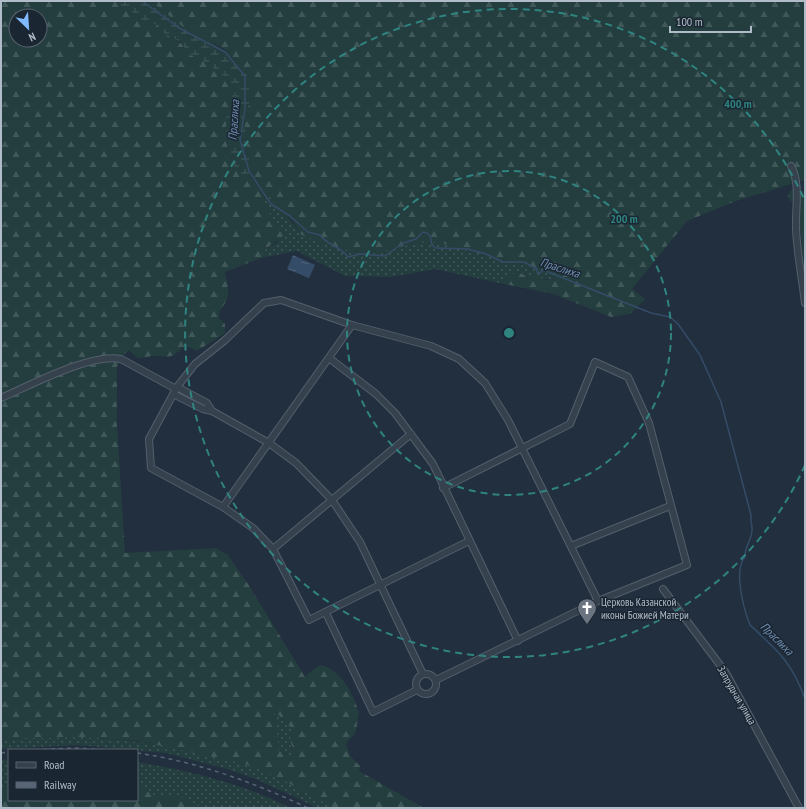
<svg xmlns="http://www.w3.org/2000/svg" width="806" height="809" font-family="'PT Sans Narrow',sans-serif">
  <style>
    .grass { fill: url(#grass-dots) }
    .forest { fill: url(#forest-firs); fill-rule: evenodd }
    .wetland { fill: url(#wetland-marsh) }
    .water { fill: url(#water-ripples) }
    .lines { fill: none; stroke-linecap: round; stroke-linejoin: round }
    .stream { stroke: #344c67; stroke-width: 1.5 }
    .minor-casing { stroke: #545f6c; stroke-width: 8 }
    .minor { stroke: #36414e; stroke-width: 6 }
    .rail { stroke: #576576; stroke-width: 1.5; stroke-dasharray: 4 4; stroke-linecap: butt }
    .ring { fill: none; stroke: #2f8480; stroke-width: 2; stroke-dasharray: 7 5 }
    .labels { text-anchor: middle; stroke-width: 3; stroke-linejoin: round; paint-order: stroke }
    .poi-label { font-size: 11px; fill: #b1bcc9; stroke: #1b2633; text-anchor: start }
    .street-label { font-size: 11px; fill: #b1bcc9; stroke: #1b2633 }
    .water-label { font-size: 12px; font-style: italic; fill: #708eaf; stroke: #1b2633 }
    .centre { fill: #2f8480; stroke: #1b2633; stroke-width: 2 }
    .ring-label { font-size: 12px; text-anchor: middle; font-weight: bold; fill: #2f8480; stroke: #1b2633; stroke-width: 3; stroke-linejoin: round; paint-order: stroke }
  </style>
  <defs>
    <pattern id="grass-dots" width="8" height="8" patternUnits="userSpaceOnUse"><rect width="8" height="8" fill="#243e3f"/><path d="M2 2h.1M6 6h.1" fill="none" stroke="#415859" stroke-width="1.8" stroke-linecap="round"/></pattern>
    <pattern id="forest-firs" width="22" height="20" patternUnits="userSpaceOnUse"><rect width="22" height="20" fill="#243e3f"/><path d="M5 1l3.5 6h-7zM16 11l3.5 6h-7z" fill="#415859"/></pattern>
    <pattern id="wetland-marsh" width="20" height="14" patternUnits="userSpaceOnUse"><rect width="20" height="14" fill="#243e3f"/><path d="M1 5h8M5 5V1M11 12h8M15 12V8" fill="none" stroke="#415859"/></pattern>
    <pattern id="water-ripples" width="26" height="14" patternUnits="userSpaceOnUse"><rect width="26" height="14" fill="#344c67"/><path d="M2 4q2-2 4 0t4 0M15 11q2-2 4 0t4 0" fill="none" stroke="#4f647b"/></pattern>
  </defs>
  <rect width="100%" height="100%" fill="#222f3e"/>
  <!-- grass -->
  <path class="grass" d="M270 196C279 210 292 219 300 234L370 254 416 243 438 242 497 259 557 272 556 279C543 281 529 275 516 272L507 280 499 283 435 269 390 277 345 276 297 251 261 258 263 251 278 242 272 220 261 201Z
    M276 712 292 729 290 744 294 751 293 755H289L278 750 277 727 272 716Z
    M83 737C143 741 211 749 267 772 290 782 312 796 334 808H318L258 780 227 769 166 753 77 745 1 749V741L22 738Z
    M1 760H9V787H1Z
    M137 762C190 771 242 783 290 808H205L197 806 185 798 156 796 137 787Z"/>
  <!-- forest -->
  <path class="forest" d="M1 1H115L122 9 132 12 147 24 158 25 164 33 182 44 186 53 204 61 220 73 234 87V97L227 145 240 178 252 168 248 154 243 113 250 104 251 97 249 77 243 72 231 54 220 46 207 41 182 26 157 6 139 1H805V180L736 201 687 221 632 289 645 299 630 314 611 317 553 294 499 283 507 280 516 272 528 276 533 275 546 280 556 279V272L497 259 438 242 416 243 370 254 334 248 300 234 294 222 275 205 270 197 261 201 284 235 263 251 261 258 225 272C227 283 231 293 225 303 221 309 219 311 219 318L225 324V333L197 351 190 347H183C171 360 169 356 154 356 149 356 144 358 138 358L129 350 123 355 117 367V425L125 553 216 548 228 555 248 584 305 677 315 668 321 665C343 671 352 693 359 712 356 723 359 735 348 740L346 745 351 757 360 766 359 771 424 808H334L279 778 245 764 139 741 83 737 22 738 1 741ZM16 16H40V40H16ZM276 712 292 729 290 741 294 751 293 755H288L278 750 277 723 272 716Z
    M793 189 805 194V275L798 205 796 202 790 201 788 196 790 191Z
    M1 787H9V800H137L138 787 156 796 185 798 197 806 205 808H1Z"/>
  <!-- wetland -->
  <path class="wetland" d="M115 1H139L157 6 182 26 231 54 243 72 249 77 251 97 250 104 243 113 248 154 252 168 246 180 240 178C229 159 226 139 226 117 235 110 235 98 234 87L220 73 204 61 186 53 182 43 164 33 158 25 147 24 132 12 122 9Z"/>
  <!-- water -->
  <path class="water" d="M293 255 315 265 309 278 287 269Z"/>
  <g class="lines">
    <!-- stream -->
    <path class="stream" d="M142 1 179 28 225 52 245 76V109L240 140 249 171 271 204 290 216 308 232 320 235C327 245 340 246 348 257L360 254 385 256 403 243 416 239 423 232 427 233 430 236 432 245 436 248 468 249 486 254 503 262H524L537 269V272L540 273 543 270 651 313 670 317 678 324 700 355 721 402 751 515C750 521 752 524 752 528 753 539 744 547 745 557 733 570 744 610 750 625 778 651 792 662 805 699"/>
    <!-- minor casing -->
    <g class="minor-casing">
      <path id="minor" d="M791 166C801 184 795 209 796 228 797 253 802 278 805 303
        M329 358 376 394 395 413 433 464 518 641
        M177 387 207 403 212 411
        M173 394 203 409 212 411 269 443 296 463 332 500 360 542 423 674
        M1 398C31 385 90 353 121 359L176 389
        M223 507 352 325
        M469 541 309 620 273 549 253 528 223 507 151 468 149 439 177 387 195 364 224 341 264 303 281 300 352 325 431 346 459 359 485 383 508 420 598 601
        M571 546 670 506
        M273 549 411 434
        M663 589 726 673 799 808
        M326 613 373 712 417 690
        M416 684a10 10 0 1 1 20 0a10 10 0 1 1-20 0Z
        M436 680 598 601 687 565 649 423 628 377 595 362 570 424 443 488"/>
    </g>
    <!-- minor -->
    <use href="#minor" class="minor"/>
    <!-- rail -->
    <path class="rail" d="M27 750 75 748 109 750
      M1 753 9 752
      M137 753C198 762 253 782 308 808"/>
  </g>
  <!-- distance rings -->
  <g class="ring">
    <circle cx="509" cy="333" r="162"/>
    <path d="M805 465A324 324 0 1 1 805 201"/>
  </g>
  <!-- icons -->
  <defs>
    <g id="church-pin" transform="scale(1)"><path d="M0 17L-7.5 6A9.5 9.5 0 1 1 7.5 6Z" fill="#6b7280" stroke="#1b2633"/><path d="M-1.2-6h2.4v3.5h3.3v2.4h-3.3V6h-2.4V-.1h-3.3v-2.4h3.3Z" fill="#fff"/></g>
  </defs>
  <g fill-rule="evenodd">
    <use href="#church-pin" x="587" y="608"/>
  </g>
  <g class="labels">
    <!-- poi labels -->
    <g class="poi-label">
      <text x="601" y="606">Церковь Казанской<tspan x="601" dy="13">иконы Божией Матери</tspan></text>
    </g>
    <!-- street labels -->
    <g class="street-label">
      <text transform="translate(737 695) rotate(60)" y="4">Запрудная улица</text>
    </g>
    <!-- water labels -->
    <g class="water-label">
      <text transform="translate(234 120) rotate(-86)" y="4">Праслиха</text>
      <text transform="translate(560 268) rotate(18)" y="4">Праслиха</text>
      <text transform="translate(777 639) rotate(45)" y="4">Праслиха</text>
    </g>
  </g>
  <circle cx="509" cy="333" r="6" class="centre"/>
  <g class="ring-label">
    <text x="738" y="108">400 m</text>
    <text x="624" y="223">200 m</text>
  </g>
  <!-- border -->
  <rect width="806" height="809" fill="none" stroke="#b1bcc9" stroke-width="4"/>
  <!-- legend -->
  <rect x="8" y="749" width="130" height="52" fill="#1b2633" stroke="#57626f"/>
  <rect x="16" y="762" width="20" height="6" fill="#36414e" stroke="#57626f"/>
  <text x="44" y="769" font-size="12" fill="#b1bcc9">Road</text>
  <rect x="16" y="782" width="20" height="6" fill="#576576" stroke="#57626f"/>
  <text x="44" y="789" font-size="12" fill="#b1bcc9">Railway</text>
  <!-- north arrow -->
  <g transform="translate(28 28) rotate(155)"><circle r="19" fill="#1b2633" stroke="#57626f"/>
  <path d="M0-3L7 15L0 10L-7 15Z" fill="#81b9ff"/>
  <text y="-6" font-size="11" font-weight="bold" text-anchor="middle" fill="#b1bcc9">N</text>
  </g>
  <!-- scale -->
  <path d="M670 26v6h81v-6" fill="none" stroke="#b1bcc9" stroke-width="2"/>
  <text x="676" y="26" font-size="12" fill="#b1bcc9" stroke="#1b2633" stroke-width="3" paint-order="stroke">100 m</text>
</svg>
